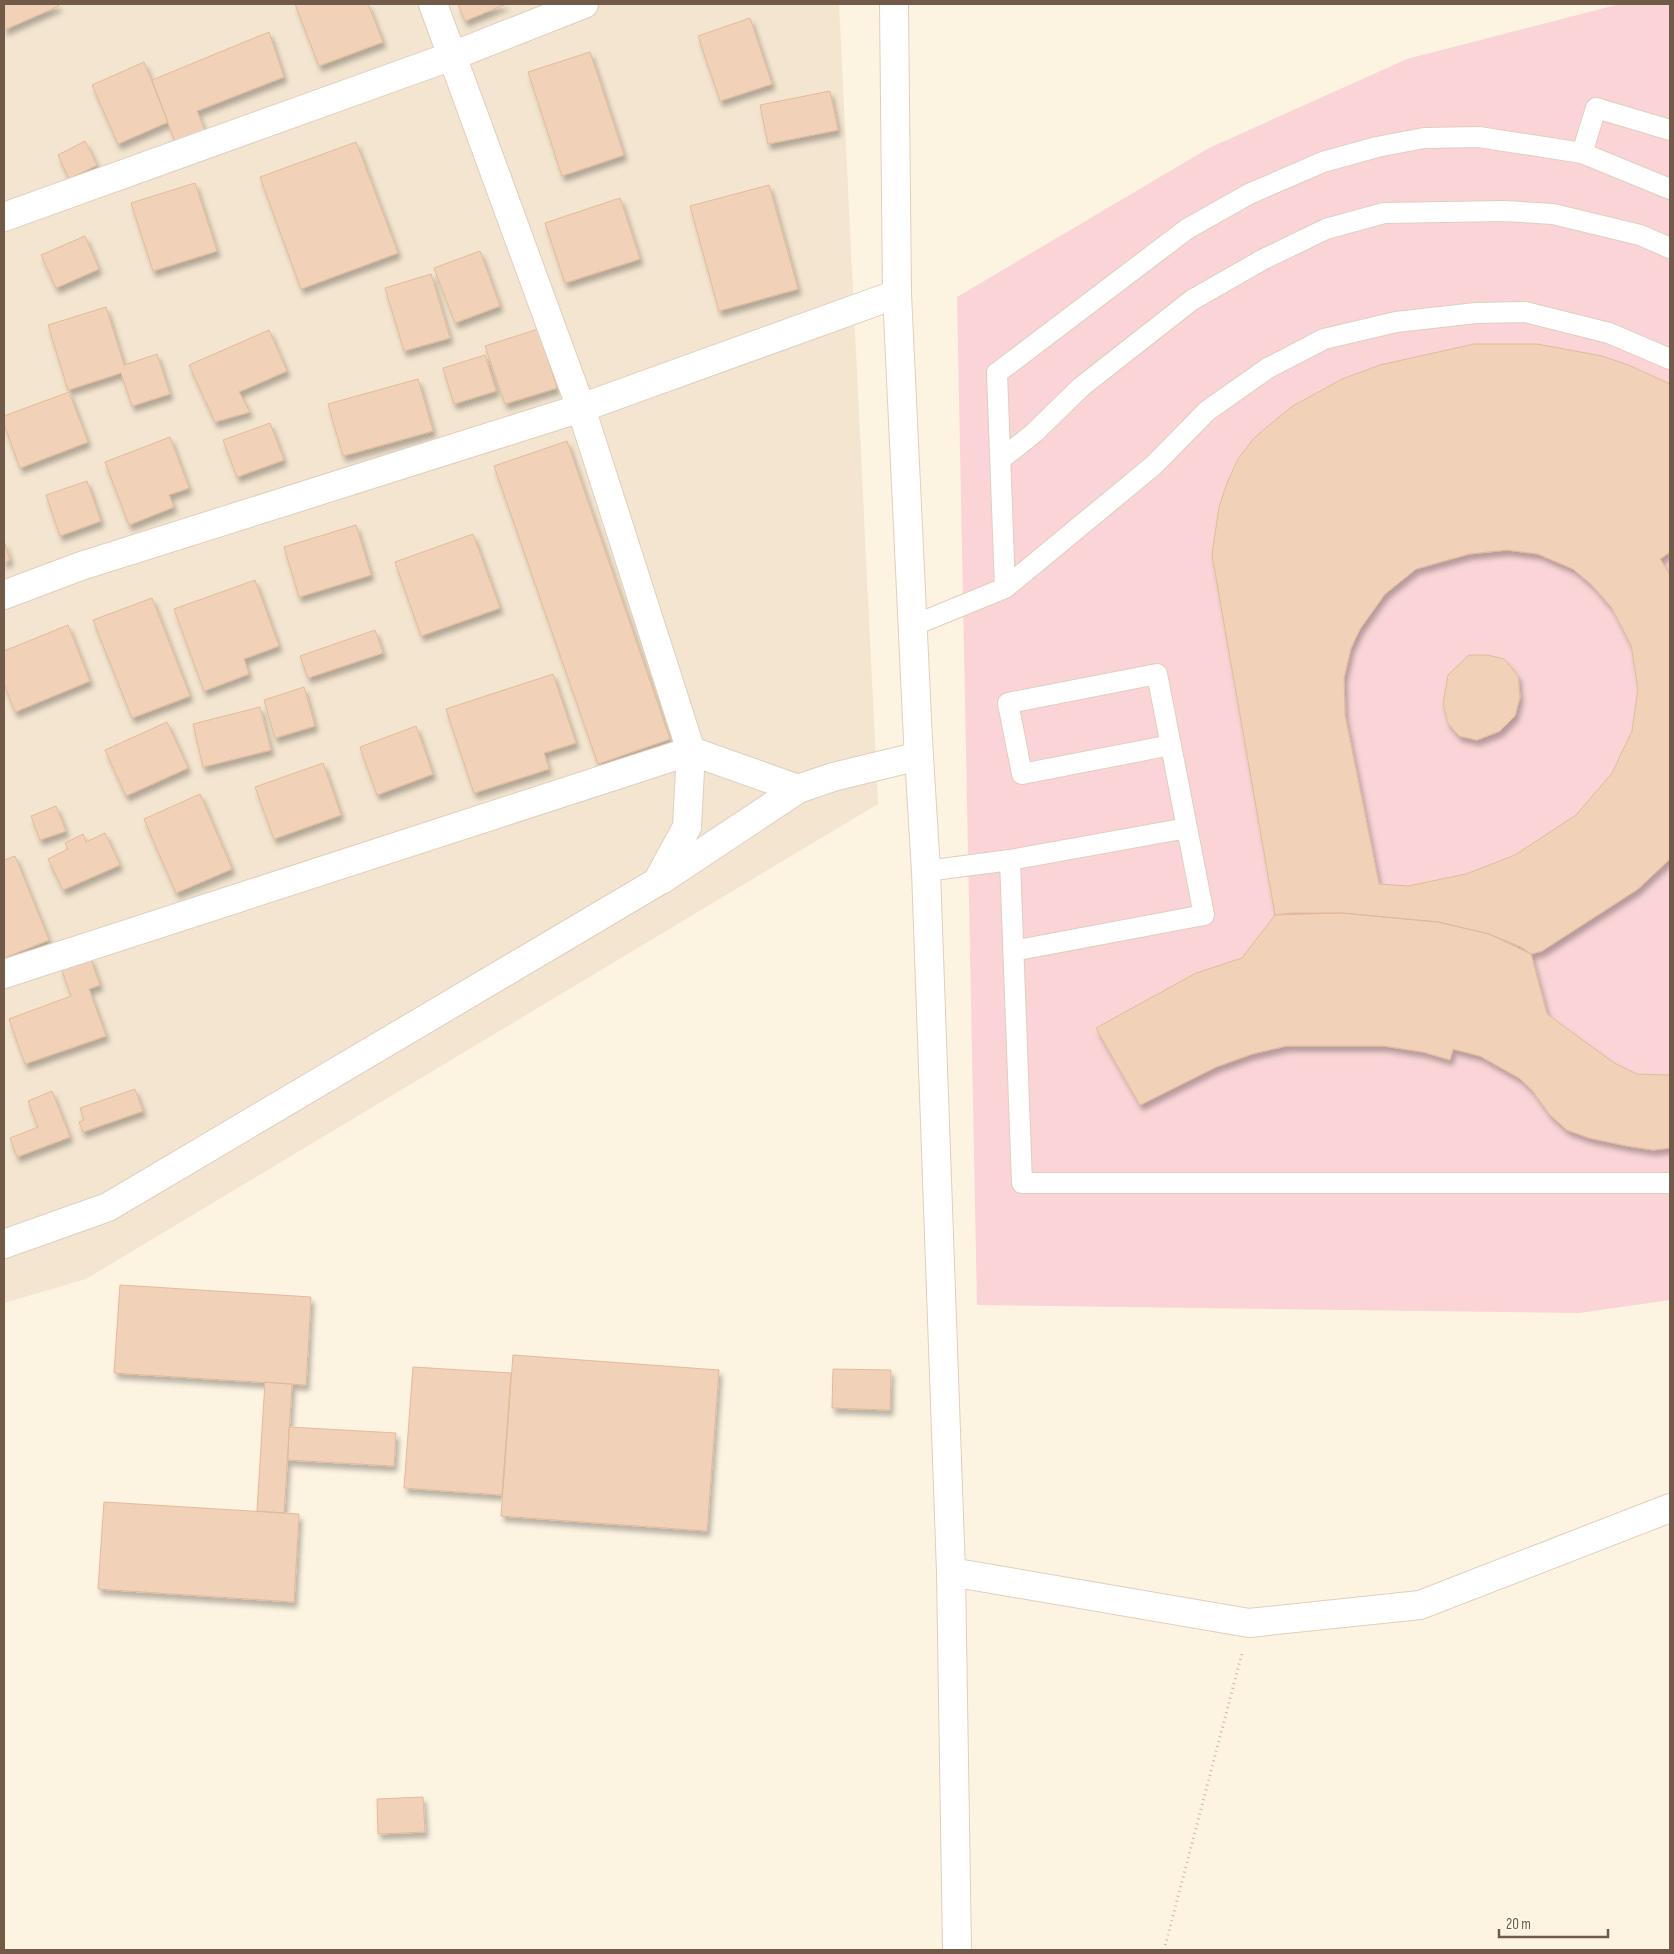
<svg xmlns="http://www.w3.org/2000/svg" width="1674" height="1954" font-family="'Sofia Sans Condensed',sans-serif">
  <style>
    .residential { fill: #f3e5cf }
    .medical { fill: #fad4d6 }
    .building { fill: #f1d2b9; stroke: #e3ba99; fill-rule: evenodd; filter: url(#shadow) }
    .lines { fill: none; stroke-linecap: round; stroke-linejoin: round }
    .lane-casing { stroke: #e0cfbd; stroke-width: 22 }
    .street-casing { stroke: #e0cfbd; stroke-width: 30 }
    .path { stroke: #d5b69c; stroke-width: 3; stroke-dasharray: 1 4; stroke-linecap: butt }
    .lane { stroke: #fff; stroke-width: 20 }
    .street { stroke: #fff; stroke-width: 28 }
  </style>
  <defs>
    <filter id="shadow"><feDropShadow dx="3" dy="5.5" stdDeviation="2.5" flood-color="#0004"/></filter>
  </defs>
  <rect width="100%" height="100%" fill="#fcf3e1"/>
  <!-- residential -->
  <path class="residential" d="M4 4H839L878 804 86 1279 4 1303Z"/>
  <!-- medical -->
  <path class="medical" d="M1620 4H1670V1300L1579 1313 977 1305 957 297 1209 148 1407 59Z"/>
  <!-- building -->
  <path class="building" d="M4 4H57L59 6 4 30Z
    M295 4H368L383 42 319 66Z
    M458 4H506L465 21Z
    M750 18 772 84 720 101 698 36Z
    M269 32 284 77 197 111 207 136 177 147 152 80Z
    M590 52 624 155 562 176 528 72Z
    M144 62 168 122 118 144 92 85Z
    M830 91 838 130 768 144 760 105Z
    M85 141 97 165 69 179 58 155Z
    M356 142 398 253 301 289 260 177Z
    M195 183 217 251 153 271 131 203Z
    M769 185 798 289 719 311 690 206Z
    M620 198 640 259 565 283 545 223Z
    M85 236 99 269 56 288 41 255Z
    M480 251 500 306 455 323 434 268Z
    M431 274 450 338 404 351 385 288Z
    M106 307 124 365 157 354 170 394 132 406 121 373 68 390 48 325Z
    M538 329 557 388 505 404 485 346Z
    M269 330 287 371 239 392 250 412 215 422 189 365Z
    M1474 344H1537L1602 356 1628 365 1670 384V552L1660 559 1670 575V859L1638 889 1542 951 1531 954 1489 934 1438 922 1342 913 1275 915 1212 555 1219 507 1227 483 1238 459 1254 438 1291 407 1342 379 1380 365ZM1507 550 1538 554 1573 569 1592 585 1612 608 1631 645 1638 689 1632 731 1612 773 1576 815 1515 855 1466 874 1408 886 1379 884 1345 715 1344 678 1351 648 1360 629 1385 594 1416 569 1469 554Z
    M485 355 496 391 454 404 443 368Z
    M418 379 433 431 343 456 328 404Z
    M69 392 88 442 20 468 4 424V416Z
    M270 423 284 460 237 477 223 440Z
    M170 437 189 488 169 495 174 507 129 525 105 462Z
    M567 441 670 739 598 764 494 466Z
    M87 481 101 521 60 536 46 495Z
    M356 525 371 575 299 597 284 547Z
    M473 534 500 608 421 636 395 562Z
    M4 541 10 560 4 563Z
    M255 580 279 646 244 659 249 674 204 691 174 609Z
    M152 598 190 696 132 718 93 620Z
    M68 625 90 681 15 712 4 684V651Z
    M375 630 383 653 308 678 300 656Z
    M1469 655H1487L1504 659 1518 676 1520 697 1515 716 1500 731 1477 740 1459 736 1448 723 1443 704 1448 675Z
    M553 674 576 743 544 753 549 769 474 793 446 709Z
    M304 687 315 726 275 738 264 700Z
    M260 707 271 750 203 767 193 724Z
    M167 722 188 768 126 796 105 750Z
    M416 726 433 774 377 795 360 747Z
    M323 763 341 815 274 839 255 787Z
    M200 794 232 869 176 893 144 819Z
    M56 806 66 831 40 840 31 816Z
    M105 833 120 865 63 890 48 859 68 849 65 843 83 834 86 842Z
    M15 856 49 940 4 958V860Z
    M1291 913H1342L1438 922 1489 934 1521 947 1531 954 1547 1014 1614 1063 1637 1074 1670 1075V1148L1653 1150 1627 1146 1589 1138 1567 1130 1550 1115 1532 1090 1519 1078 1480 1056 1453 1049 1450 1060 1423 1052 1384 1046H1286L1252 1054 1216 1067 1140 1105 1096 1028 1196 973 1242 958 1275 915Z
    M90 957 100 985 89 989 106 1036 25 1064 9 1019 71 996 61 968Z
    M135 1089 143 1111 83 1132 79 1122 84 1120 80 1108Z
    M52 1091 70 1137 17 1157 10 1138 38 1127 28 1101Z
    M120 1285 311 1297 306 1385 114 1373Z
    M513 1355 719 1370 707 1531 501 1516Z
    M413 1367 511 1373 502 1495 404 1488Z
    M833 1369 891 1370 890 1410 832 1408Z
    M265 1382 292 1384 284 1513 257 1511Z
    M289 1427 396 1433 394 1466 288 1460Z
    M104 1502 299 1514 294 1602 98 1589Z
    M423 1797 425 1832 378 1834 377 1799Z"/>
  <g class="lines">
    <!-- lane casing -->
    <g class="lane-casing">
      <path id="lane" d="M1582 153 1596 108 1670 130
        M1001 459 1034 433 1081 387 1192 300 1262 260 1326 229 1384 213 1504 211 1553 214 1640 235 1670 248
        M1005 588 997 373 1187 229 1249 194 1323 162 1377 147 1424 138 1479 137 1582 153 1670 189
        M912 626 1005 588 1154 465 1207 411 1268 368 1324 339 1396 322 1476 313 1525 312 1609 333 1670 359
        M1010 860 1022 1183H1670
        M926 871 1010 860 1187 828
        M1013 951 1204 915 1157 674 1008 703 1022 774 1171 745"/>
    </g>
    <!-- street casing -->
    <g class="street-casing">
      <path id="street" d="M894 4 897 294 918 740 926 871 951 1572 1249 1623 1420 1605 1670 1508
        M4 217 452 56 584 4
        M4 595 81 566 581 408 897 294
        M661 880 798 789
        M4 974 691 751 798 789 833 777 919 756
        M4 1244 108 1207 657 882 687 827 691 751 581 408 433 4
        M951 1572 957 1950"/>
    </g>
    <!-- path -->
    <path class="path" d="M1164 1950 1242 1653"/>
    <!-- lane -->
    <use href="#lane" class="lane"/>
    <!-- street -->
    <use href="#street" class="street"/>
  </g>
  <!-- border -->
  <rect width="1674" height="1954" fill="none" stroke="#725a48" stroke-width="10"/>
  <!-- scale -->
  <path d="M1499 1929v8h109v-8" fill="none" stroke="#725a48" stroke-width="2.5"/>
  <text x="1506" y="1929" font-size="15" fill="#725a48" stroke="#fff7e7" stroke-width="4" paint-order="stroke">20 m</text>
</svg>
